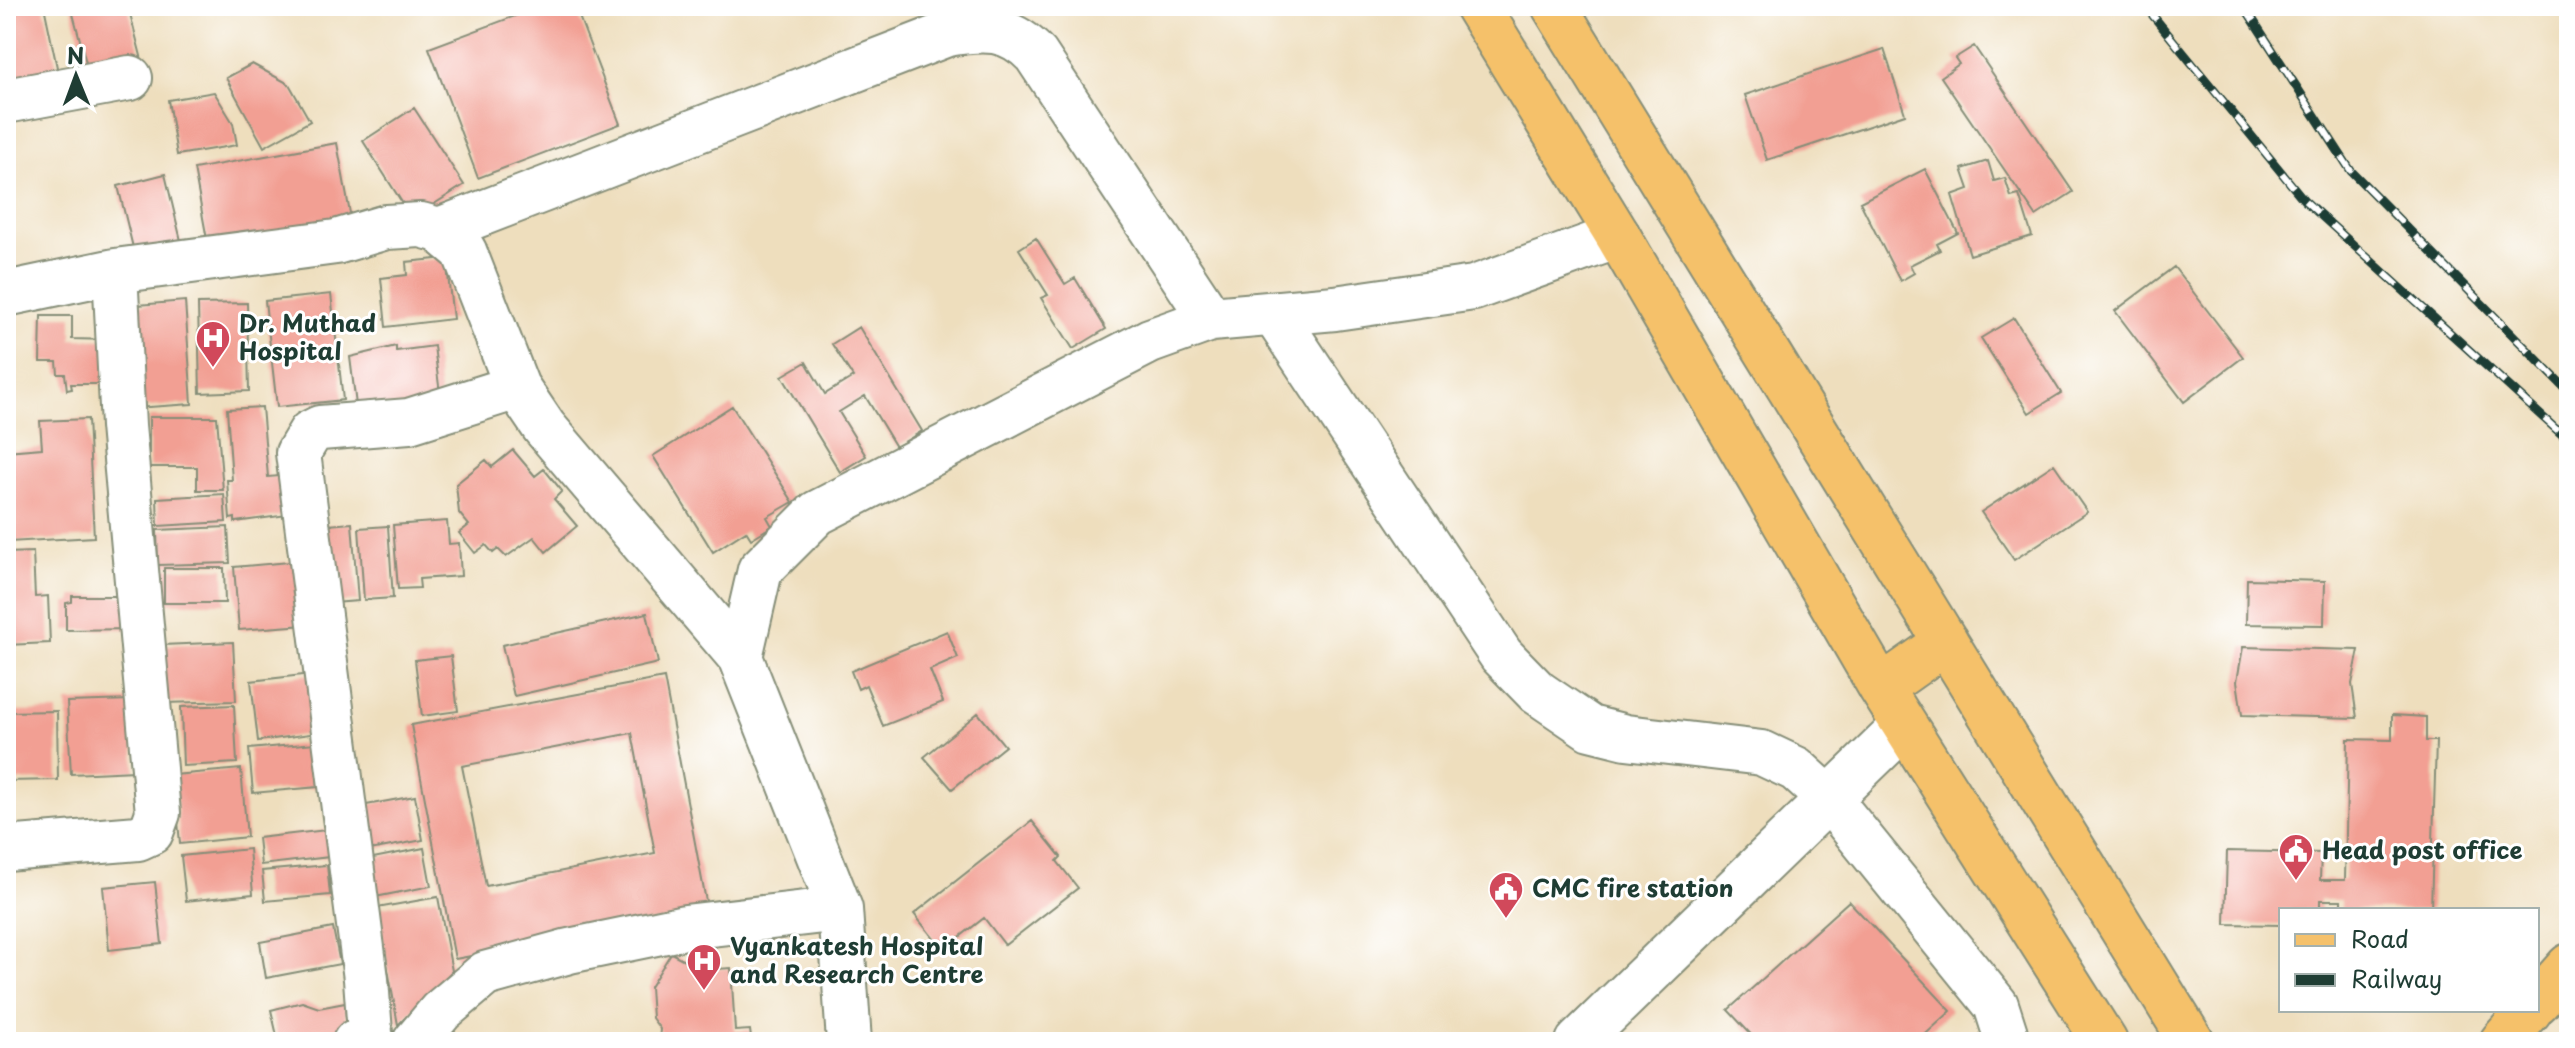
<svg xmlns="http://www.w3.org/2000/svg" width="2575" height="1048" font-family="'Playpen Sans',sans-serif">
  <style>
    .building { fill: #f29f93; fill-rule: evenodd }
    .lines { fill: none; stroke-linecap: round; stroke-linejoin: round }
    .minor-casing { stroke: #868e78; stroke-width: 48 }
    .major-casing { stroke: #868e78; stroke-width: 48 }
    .minor { stroke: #fff; stroke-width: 44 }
    .major { stroke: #f5c16b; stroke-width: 44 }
    .rail-casing { stroke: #1f3d34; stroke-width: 9 }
    .rail { stroke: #fff; stroke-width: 6; stroke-dasharray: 18; stroke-linecap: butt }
    .labels { text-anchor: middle; stroke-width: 6; stroke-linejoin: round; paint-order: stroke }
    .poi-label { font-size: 24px; font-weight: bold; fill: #1f3d34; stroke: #fff; text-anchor: start }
  </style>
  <rect width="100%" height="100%" fill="#fff"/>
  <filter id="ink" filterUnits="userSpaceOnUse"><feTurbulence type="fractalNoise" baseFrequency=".0125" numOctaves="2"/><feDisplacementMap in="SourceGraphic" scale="16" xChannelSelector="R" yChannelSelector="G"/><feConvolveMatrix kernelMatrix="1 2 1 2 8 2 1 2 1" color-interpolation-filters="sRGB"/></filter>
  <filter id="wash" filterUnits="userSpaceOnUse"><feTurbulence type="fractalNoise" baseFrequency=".006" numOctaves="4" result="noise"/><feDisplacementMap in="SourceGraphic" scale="32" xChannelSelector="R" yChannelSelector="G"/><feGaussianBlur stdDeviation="1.8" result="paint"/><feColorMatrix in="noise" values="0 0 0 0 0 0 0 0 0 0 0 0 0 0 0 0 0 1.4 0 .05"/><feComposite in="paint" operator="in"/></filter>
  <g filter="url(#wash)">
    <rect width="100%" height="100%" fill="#eedebd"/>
    <g id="blocks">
      <!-- building -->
      <path class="building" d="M6 6H44L59 77 6 88Z
        M71 6H128L142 60 89 74Z
        M542 6H575L620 124 478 178 429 48Z
        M1974 46 2073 192 2036 216 1941 77 1959 64 1955 58Z
        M1884 49 1905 114 1767 160 1745 95Z
        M252 64 289 84 310 121 264 147 226 78Z
        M214 92 233 123 237 145 177 155 168 100Z
        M414 108 464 185 412 218 363 141Z
        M337 143 351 219 208 245 194 169Z
        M1988 161 1994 181 2005 178 2011 197 2019 195 2032 236 1970 255 1952 195 1969 189 1962 169Z
        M1925 169 1958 233 1937 244 1940 250 1910 265 1914 273 1900 281 1860 202Z
        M165 174 183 249 136 260 118 186Z
        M1036 238 1065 284 1075 278 1106 329 1073 349 1041 298 1048 295 1019 249Z
        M446 258 453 319 386 327 381 278 407 275 406 262Z
        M2174 267 2243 357 2184 402 2115 311Z
        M331 294 343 400 277 407 265 301Z
        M185 301 192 404 135 408 126 306Z
        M247 303 249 391 200 393 198 304Z
        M41 316H72V339L111 340V384H71L72 389 67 390 65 374H58L57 362H40Z
        M2014 318 2061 393 2029 413 1981 338Z
        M859 327 922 431 896 447 865 396 839 412 866 456 840 472 782 376 806 362 825 394 853 377 832 344Z
        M396 346V351L434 346 440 394 424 408 356 405 350 357Z
        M732 406 793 502 767 517 772 526 751 539 746 531 713 552 653 456Z
        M262 407 268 477 292 475 295 514 235 522V518L230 519 227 480H232L227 409Z
        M149 417H217L223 490H197V467H149Z
        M88 419 94 537 9 542 6 451 42 448 40 421Z
        M513 450 535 476 544 469 562 491 554 499 577 526 546 552 534 537 506 557 498 549 493 553 486 545 475 553 459 533 469 525 459 513 456 484 486 460 492 467Z
        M2054 464 2087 512 2014 560 1981 512Z
        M224 494 226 522 158 526 157 498Z
        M447 521 449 544 459 543 461 576 419 579 420 588 398 589 393 525Z
        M352 523 358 601 321 604 316 526Z
        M388 526 393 598 364 600 359 528Z
        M228 527 230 563 158 565 157 530Z
        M33 552 35 597 48 596 50 643 6 645V553Z
        M300 561 305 625 239 630 234 567Z
        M164 568H224L225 603H164Z
        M2247 579 2325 581 2324 625 2246 624Z
        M72 596H133V629L66 630V603L72 602Z
        M647 613 658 663 514 696 502 645Z
        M947 631 958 658 930 670 943 702 883 726 866 685 858 689 851 671Z
        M233 642 236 701 164 703 162 645Z
        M2243 647 2359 650 2352 684 2357 718 2242 715 2237 681Z
        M451 656 458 711 422 716 415 660Z
        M311 674 318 733 258 741 251 681Z
        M664 678 708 912 455 959 411 725ZM632 733 655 853 486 886 462 766Z
        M132 700 135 771 71 774 67 702Z
        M234 705 237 763 183 766 181 707Z
        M57 711 58 780 6 781V712Z
        M978 713 1005 746 952 789 924 757Z
        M2392 715 2426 717V741H2436L2431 910H2341V900H2320V910H2281V925L2225 924 2227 851 2321 853 2320 880H2345L2348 739 2392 740Z
        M315 743 318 787 253 793 249 749Z
        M241 769 247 837 180 844 174 775Z
        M415 796 423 840 359 852 350 808Z
        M1032 821 1061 857 1057 861 1078 888 1005 945 984 918 943 950 914 914Z
        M326 830 329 857 261 865 258 838Z
        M424 848 431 886 365 899 358 861Z
        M249 849 253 894 186 901 181 856Z
        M327 865 330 895 265 901 262 871Z
        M155 882 162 944 109 950 103 887Z
        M438 897 452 971 398 1025 377 908Z
        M1849 901 1951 1011 1917 1042H1758L1728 1010Z
        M333 928 340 964 266 978 260 942Z
        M671 953 703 970 731 968 735 1031 750 1030 751 1038 777 1036V1042H659L660 1029 652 1018 650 987Z
        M302 1002 319 1008 345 1003 347 1038 278 1040 271 1010Z"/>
    </g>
  </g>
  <g filter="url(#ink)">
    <use href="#blocks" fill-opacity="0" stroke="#868e78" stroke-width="2"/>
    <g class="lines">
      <!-- minor casing -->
      <g class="minor-casing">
        <path id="minor" d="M6 101 130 78
          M439 230 947 34C984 28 1009 26 1036 55L1211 319
          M6 294 115 271 336 242 386 227 421 225 439 230 464 251 517 387 544 427 740 657
          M1274 314 1501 655 1537 692 1590 728 1626 737 1762 753 1796 769 1830 800 1996 1005 2005 1033 2003 1042
          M6 849 138 838 151 832 158 813 123 426 115 271
          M355 1042 370 1033 366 979 298 453 310 433 320 428 409 421 517 387
          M415 1042 441 1011 485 974 569 951 685 927 840 909
          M849 1042 840 909 740 657 760 570 817 513 1150 341 1211 319 1335 308 1474 288 1618 236
          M1578 1042 1904 726"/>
      </g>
      <!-- major casing -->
      <g class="major-casing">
        <path id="major" d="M1477 6 1618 236 1881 688 2105 1042
          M1554 6 2192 1042
          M1881 688 1946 642
          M2537 1002 2569 966
          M2502 1042 2530 1010"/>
      </g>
      <!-- minor -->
      <use href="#minor" class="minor"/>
      <!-- major -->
      <use href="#major" class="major"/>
      <!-- rail casing -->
      <g class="rail-casing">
        <path id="rail" d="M2145 6 2304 200 2569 441
          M2244 6 2351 171 2569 392"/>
      </g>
      <!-- rail -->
      <use href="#rail" class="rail"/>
    </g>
  </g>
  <!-- icons -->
  <defs>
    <g id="hospital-pin" transform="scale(1.8)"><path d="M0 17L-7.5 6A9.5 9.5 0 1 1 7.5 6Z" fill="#d1495b" stroke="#fff"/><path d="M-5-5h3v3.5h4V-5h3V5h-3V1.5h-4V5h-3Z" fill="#fff"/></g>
    <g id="civic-pin" transform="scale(1.8)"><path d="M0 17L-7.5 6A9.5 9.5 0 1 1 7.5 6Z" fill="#d1495b" stroke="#fff"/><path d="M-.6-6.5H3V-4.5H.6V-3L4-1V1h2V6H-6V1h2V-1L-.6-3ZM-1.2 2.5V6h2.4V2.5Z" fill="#fff"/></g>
  </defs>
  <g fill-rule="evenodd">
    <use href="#hospital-pin" x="213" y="338"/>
    <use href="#civic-pin" x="2296" y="851"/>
    <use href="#civic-pin" x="1506" y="889"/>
    <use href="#hospital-pin" x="704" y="961"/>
  </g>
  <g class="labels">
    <!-- poi labels -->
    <g class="poi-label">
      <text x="239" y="332">Dr. Muthad<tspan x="239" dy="28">Hospital</tspan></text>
      <text x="2322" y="859">Head post office</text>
      <text x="1532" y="897">CMC fire station</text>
      <text x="730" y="955">Vyankatesh Hospital<tspan x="730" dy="28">and Research Centre</tspan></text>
    </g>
  </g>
  <!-- margin -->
  <rect width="2575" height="1048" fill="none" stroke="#fff" stroke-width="32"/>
  <!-- legend -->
  <rect x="2279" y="908" width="260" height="104" fill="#ffffff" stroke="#a5b1ae" stroke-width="2"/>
  <rect x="2295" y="934" width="40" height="12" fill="#f5c16b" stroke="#a5b1ae" stroke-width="2"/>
  <text x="2351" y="948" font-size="24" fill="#1f3d34">Road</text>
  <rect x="2295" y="974" width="40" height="12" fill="#1f3d34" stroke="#a5b1ae" stroke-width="2"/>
  <text x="2351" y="988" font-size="24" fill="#1f3d34">Railway</text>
  <!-- north arrow -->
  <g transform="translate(76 76) rotate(359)" stroke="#ffffff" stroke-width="6" paint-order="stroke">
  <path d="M0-6L14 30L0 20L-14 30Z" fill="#1f3d34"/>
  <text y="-12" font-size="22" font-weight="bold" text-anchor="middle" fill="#1f3d34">N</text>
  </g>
</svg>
